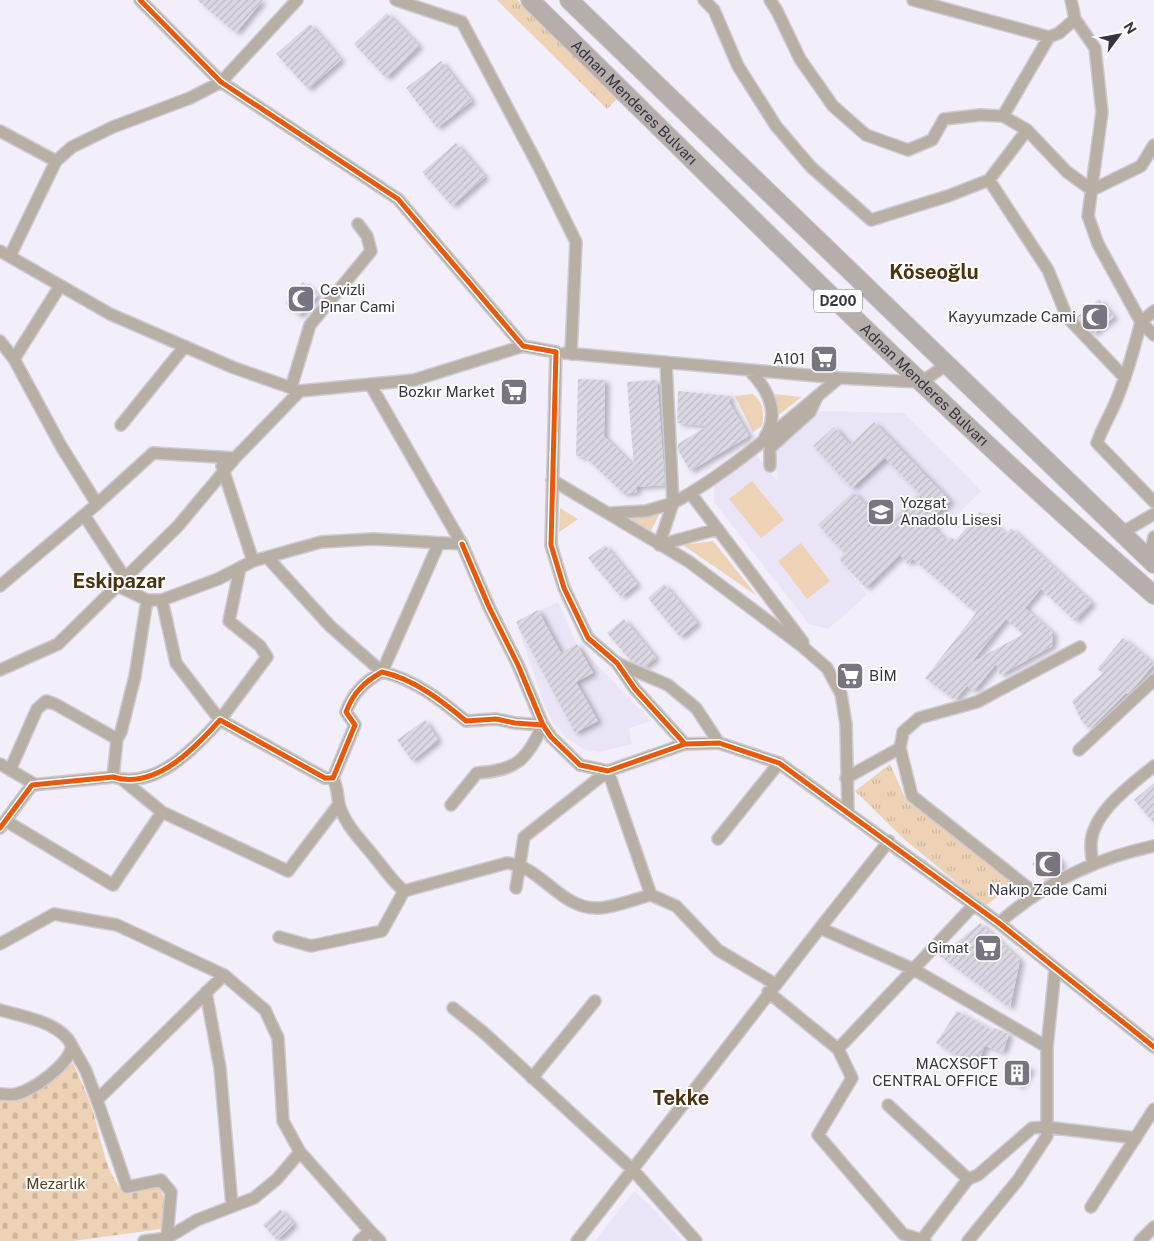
<svg xmlns="http://www.w3.org/2000/svg" width="1154" height="1241" font-family="'Public Sans',sans-serif">
  <style>
    .built { fill: #e9e4f6 }
    .green { fill: #eed2b5 }
    .cemetery { fill: url(#cemetery-stones) }
    .park { fill: url(#park-tufts) }
    .building { fill: url(#building-hatch); fill-rule: evenodd; filter: url(#shadow) }
    .lines { fill: none; stroke-linecap: round; stroke-linejoin: round }
    .minor-casing { stroke: #cdcad4; stroke-width: 14 }
    .highway-casing { stroke: #cdcad4; stroke-width: 20 }
    .minor { stroke: #b7aea4; stroke-width: 11 }
    .highway { stroke: #b6aeaa; stroke-width: 18 }
    .cycleway-casing { stroke: #fff; stroke-width: 8 }
    .cycleway { stroke: #e8590c; stroke-width: 5 }
    .labels { text-anchor: middle; stroke-width: 4; stroke-linejoin: round; paint-order: stroke }
    .shield { fill: #fff; stroke: #737079; stroke-width: 1 }
    .shield-label { font-size: 14px; font-weight: bold; fill: #373340 }
    .street-label { font-size: 15px; fill: #373340; stroke: #fff }
    .poi-label { font-size: 15px; fill: #373340; stroke: #fff; text-anchor: end }
    .park-label { font-size: 15px; fill: #543d1d; stroke: #fff }
    .district-label { font-size: 20px; font-weight: bold; fill: #4a320f; stroke: #fff }
  </style>
  <defs>
    <pattern id="cemetery-stones" width="16" height="16" patternUnits="userSpaceOnUse" patternTransform="scale(1.25)"><rect width="16" height="16" fill="#eed2b5"/><path d="M2 7V4a2 2 0 0 1 4 0v3zM10 15v-3a2 2 0 0 1 4 0v3z" fill="#cdb59d"/></pattern>
    <pattern id="park-tufts" width="24" height="20" patternUnits="userSpaceOnUse" patternTransform="scale(1.25)"><rect width="24" height="20" fill="#eed2b5"/><path d="M3 7l-1-3M5 7V3M7 7l1-3M15 17l-1-3M17 17v-4M19 17l1-3" fill="none" stroke="#cdb59d"/></pattern>
    <pattern id="building-hatch" width="6" height="6" patternUnits="userSpaceOnUse" patternTransform="scale(1.25)"><rect width="6" height="6" fill="#dbd8e3"/><path d="M-1 1l2-2M0 6l6-6M5 7l2-2" fill="none" stroke="#bdbac4"/></pattern>
    <filter id="shadow"><feDropShadow dx="4.5" dy="2.5" stdDeviation="2.5" flood-color="#0004"/></filter>
  </defs>
  <rect width="100%" height="100%" fill="#f2effa"/>
  <!-- built -->
  <path class="built" d="M820 411 904 413 981 491 908 564 900 555 866 588 844 565 867 595 828 629 809 624 714 502V482L754 452 778 482 775 448Z
    M558 602 577 644 651 721 629 728 632 744 599 752 586 750 568 739 553 722 546 709 516 622Z
    M634 1191 653 1209 682 1241H595Z"/>
  <!-- green -->
  <path class="green" d="M753 394C764 403 764 413 762 426L753 432 735 396Z
    M774 394 802 397 777 416Z
    M752 481 784 520 761 538 729 499Z
    M560 508 578 519 559 532Z
    M661 511 651 531 630 519Z
    M713 541 757 596 683 545Z
    M801 543 830 581 807 599 778 561Z"/>
  <!-- cemetery -->
  <path class="cemetery" d="M73 1063C79 1077 86 1092 91 1106 100 1130 106 1183 128 1194L159 1186C167 1200 165 1213 161 1229L73 1241H0V1100H16Z"/>
  <!-- park -->
  <path class="park" d="M497 0H517L618 98 607 109Z
    M890 764 906 800 1017 883 985 906 904 839 855 791Z"/>
  <!-- building -->
  <path class="building" d="M197 0H263L236 33Z
    M387 13 419 46 386 78 354 44Z
    M310 24 341 60 308 89 276 54Z
    M441 61 472 101 437 128 406 88Z
    M456 143 485 177 452 206 422 172Z
    M303 282 318 295 299 316 285 303Z
    M1099 299 1114 317 1093 334 1077 317Z
    M578 379 605 380 604 436 634 466 627 382 657 380 665 485 636 487 637 492 624 494 585 457 576 456Z
    M678 391 730 396 729 402 749 436 690 471 678 450V444L707 426 677 423Z
    M874 422 950 501 928 522 947 541 951 537 955 541 980 512 1006 534 1011 528 1092 603 1075 621 1041 589 1025 608 1053 633 1052 646 1000 675 996 664 974 691 967 686 955 700 925 678 976 613 913 559 908 564 900 555 866 588 839 559 845 553 818 525 853 492 885 526 919 493 885 458 852 488 813 446 834 427 850 445ZM1006 619 1023 634 971 663Z
    M605 545 637 584 621 597 588 558Z
    M664 584 697 623 680 637 648 598Z
    M538 610 561 653 577 644 593 673 576 682 598 721 575 733 516 622Z
    M624 619 656 658 645 667 631 661 607 633Z
    M1123 638 1154 664 1133 689 1128 694 1126 693 1090 729 1082 722 1072 701 1103 673 1097 669Z
    M425 720 438 740 412 761 397 740Z
    M1154 783V823L1134 800Z
    M1051 849 1063 865 1045 880 1032 864Z
    M980 923 1020 960 1010 1008 940 956Z
    M957 1011 993 1031 994 1028 1009 1034 1003 1052 985 1046 980 1057 972 1064 936 1043Z
    M1014 1059 1031 1069 1020 1087 1004 1076Z
    M280 1209 294 1224 277 1240 263 1225Z"/>
  <g class="lines">
    <!-- minor casing -->
    <g class="minor-casing">
      <path id="minor" d="M140 0 221 82 398 199 523 346 556 352 551 545 564 588 588 638 617 663 635 689 685 744
        M396 0 462 22 539 167 576 242 571 354
        M704 0 714 10 738 66 776 126 811 167 871 220 948 196 989 180 1027 130 1067 172 1092 190 1141 166 1154 145
        M770 0 777 11 800 59 833 106 866 135 908 150 932 140 944 119 980 115 1003 116
        M913 0 1049 37 1059 33 1075 19 1095 48 1102 112 1088 216 1098 244 1141 322C1134 349 1127 375 1116 401 1110 416 1102 428 1097 443L1154 502
        M1071 0 1075 19
        M1027 130 1003 116 1049 37
        M0 131 56 161
        M989 180 1048 270 1067 317 1125 378
        M0 251 110 314 232 367 300 391 414 380 523 346
        M10 256 56 161 72 147 113 127 190 98 221 82 297 0
        M1154 311 1141 322 1154 335
        M0 341 14 359 61 446 97 504
        M565 353 839 378 921 382 948 364
        M14 359 60 286
        M749 370C767 388 781 412 765 437
        M291 388 310 325 371 251 367 236 358 224
        M121 425 185 346
        M235 458 300 391
        M222 466 253 561
        M770 466V448L810 412 817 397
        M552 480 688 561 803 647 827 668 841 694 846 724 848 811
        M691 494 803 642
        M611 513 646 511 673 503 666 362
        M84 515 125 578
        M718 529 659 545 673 503C731 472 788 420 839 378
        M1128 537 1123 532 1154 514
        M267 557 330 626 382 672 439 543
        M1151 561 1150 555 1154 537
        M0 586 97 504 153 453 235 458 178 526 58 644 0 670
        M118 586 147 600H162L218 579 253 561 321 542 373 539 462 544 370 384
        M162 600 176 663 220 720 267 657 260 646 229 621 240 568
        M617 663 668 685 696 708 719 743
        M543 725 551 737 580 765 608 771 685 744 719 743 779 763 999 923 1154 1047
        M900 748 912 796 1036 894
        M1079 750 1154 680
        M0 764 36 785
        M10 770 37 709 46 701 55 704 117 739
        M113 777 117 739 121 732 135 676 147 600
        M333 778C338 789 337 794 339 804 345 826 363 842 376 859 387 872 391 880 404 891
        M846 778 900 748 903 732 919 718 977 702 1080 647
        M123 780 162 812 288 871 339 804
        M451 805 477 773C518 770 526 760 543 725
        M6 821 113 885 162 812
        M0 828 32 785 113 777C156 790 195 748 220 720L325 778H333L355 725 346 712C353 693 364 682 382 672 414 679 442 701 466 721L496 719 515 723 543 725 518 665 489 607 462 544
        M718 839 779 763
        M889 841 820 928 913 969 1047 1047
        M1093 865C1092 859 1091 852 1091 846 1090 814 1132 784 1154 766
        M651 895 676 906 718 950 775 984
        M999 923C1043 884 1097 858 1154 846
        M279 937 311 946 382 931 404 891 507 863C542 866 560 910 599 908 616 907 635 899 651 895L608 771 524 837 516 888
        M0 944 54 914 117 925 224 975 265 1010 278 1038 283 1121 300 1152 370 1231 359 1241
        M206 992 220 1068 232 1206
        M768 992 838 1049 852 1078 818 1135 903 1234 925 1241
        M453 1008 483 1032 633 1170 696 1241
        M0 1010C24 1017 61 1022 72 1046
        M838 1049 973 906
        M532 1078 595 1001
        M0 1094C5 1094 11 1095 16 1094 34 1090 69 1064 72 1046L86 1071 97 1100 224 975
        M97 1100 127 1187 161 1180 171 1192 167 1238 144 1241
        M888 1105 968 1179
        M1091 1207 1154 1109
        M370 1231 380 1241
        M169 1241 167 1238 197 1220 254 1198 277 1179 300 1152
        M577 1241 820 928
        M921 1241 968 1179 978 1175 1032 1128 1046 1127 1136 1138
        M968 1241 1018 1180 1047 1136V1047L1055 970
        M1140 1241 1154 1227"/>
    </g>
    <!-- highway casing -->
    <g class="highway-casing">
      <g id="highway">
        <path id="s1" d="M530 0C735 201 937 406 1154 595"/>
        <path d="M569 0 1154 564"/>
      </g>
    </g>
    <!-- minor -->
    <use href="#minor" class="minor"/>
    <!-- highway -->
    <use href="#highway" class="highway"/>
    <!-- cycleway casing -->
    <g class="cycleway-casing">
      <path id="cycleway" d="M140 0 221 82 398 199 523 346 556 352 551 545 564 588 588 638 617 663 635 689 685 744
        M543 725 551 737 580 765 608 771 685 744 719 743 779 763 999 923 1154 1047
        M0 828 32 785 113 777C156 790 195 748 220 720L325 778H333L355 725 346 712C353 693 364 682 382 672 414 679 442 701 466 721L496 719 515 723 543 725 518 665 489 607 462 544"/>
    </g>
    <!-- cycleway -->
    <use href="#cycleway" class="cycleway"/>
  </g>
  <!-- icons -->
  <defs>
    <g id="mosque-square" transform="scale(1.4375)"><rect x="-9" y="-9" width="18" height="18" rx="4" fill="#787581" stroke="#fff"/><path d="M3.5-4.9A6 6 0 1 0 3.5 4.9A5 5 0 1 1 3.5-4.9Z" fill="#fff"/></g>
    <g id="supermarket-square" transform="scale(1.4375)"><rect x="-9" y="-9" width="18" height="18" rx="4" fill="#787581" stroke="#fff"/><path d="M-6-5.5h2.5l.6 2H6L4.5 2H-2.5L-4.4-4H-6ZM-1.5 3.2a1.3 1.3 0 1 0 .1 0ZM3 3.2a1.3 1.3 0 1 0 .1 0Z" fill="#fff"/></g>
    <g id="school-square" transform="scale(1.4375)"><rect x="-9" y="-9" width="18" height="18" rx="4" fill="#787581" stroke="#fff"/><path d="M0-5L7-2L0 1L-7-2ZM-4 1L0 2.5L4 1V4Q0 6-4 4Z" fill="#fff"/></g>
    <g id="building-square" transform="scale(1.4375)"><rect x="-9" y="-9" width="18" height="18" rx="4" fill="#787581" stroke="#fff"/><path d="M-4-6H4V6H1V3H-1V6H-4ZM-2.5-4.3h1.7v1.8h-1.7ZM.8-4.3h1.7v1.8H.8ZM-2.5-1h1.7V.8h-1.7ZM.8-1h1.7V.8H.8Z" fill="#fff"/></g>
  </defs>
  <g fill-rule="evenodd">
    <use href="#mosque-square" x="301" y="299"/>
    <use href="#mosque-square" x="1095" y="317"/>
    <use href="#supermarket-square" x="824" y="359"/>
    <use href="#supermarket-square" x="514" y="392"/>
    <use href="#school-square" x="881" y="512"/>
    <use href="#supermarket-square" x="850" y="676"/>
    <use href="#mosque-square" x="1048" y="864"/>
    <use href="#supermarket-square" x="988" y="948"/>
    <use href="#building-square" x="1017" y="1073"/>
  </g>
  <g class="labels">
    <!-- shield labels -->
    <rect class="shield" x="814" y="289.5" width="48" height="23" rx="4"/>
    <g class="shield-label">
      <text x="838" y="306">D200</text>
    </g>
    <!-- street labels -->
    <g class="street-label">
      <text dy="5" stroke="none"><textPath href="#s1" startOffset="146">Adnan Menderes Bulvarı</textPath></text>
      <text dy="5" stroke="none"><textPath href="#s1" startOffset="551">Adnan Menderes Bulvarı</textPath></text>
    </g>
    <!-- poi labels -->
    <g class="poi-label">
      <text x="320" y="295" text-anchor="start">Cevizli<tspan x="320" dy="17">Pınar Cami</tspan></text>
      <text x="1076" y="322">Kayyumzade Cami</text>
      <text x="805" y="364">A101</text>
      <text x="495" y="397">Bozkır Market</text>
      <text x="900" y="508" text-anchor="start">Yozgat<tspan x="900" dy="17">Anadolu Lisesi</tspan></text>
      <text x="869" y="681" text-anchor="start">BİM</text>
      <text x="1048" y="895" text-anchor="middle">Nakıp Zade Cami</text>
      <text x="969" y="953">Gimat</text>
      <text x="998" y="1069">MACXSOFT<tspan x="998" dy="17">CENTRAL OFFICE</tspan></text>
    </g>
    <!-- park labels -->
    <g class="park-label">
      <text x="56" y="1189">Mezarlık</text>
    </g>
    <!-- district labels -->
    <g class="district-label">
      <text x="934" y="279">Köseoğlu</text>
      <text x="119" y="588">Eskipazar</text>
      <text x="681" y="1105">Tekke</text>
    </g>
  </g>
  <!-- north arrow -->
  <g transform="translate(1119 35) rotate(58)" stroke="#ffffff" stroke-width="4" paint-order="stroke">
  <path d="M0-4L9 19L0 12L-9 19Z" fill="#373340"/>
  <text y="-8" font-size="14" font-weight="bold" text-anchor="middle" fill="#373340">N</text>
  </g>
</svg>
